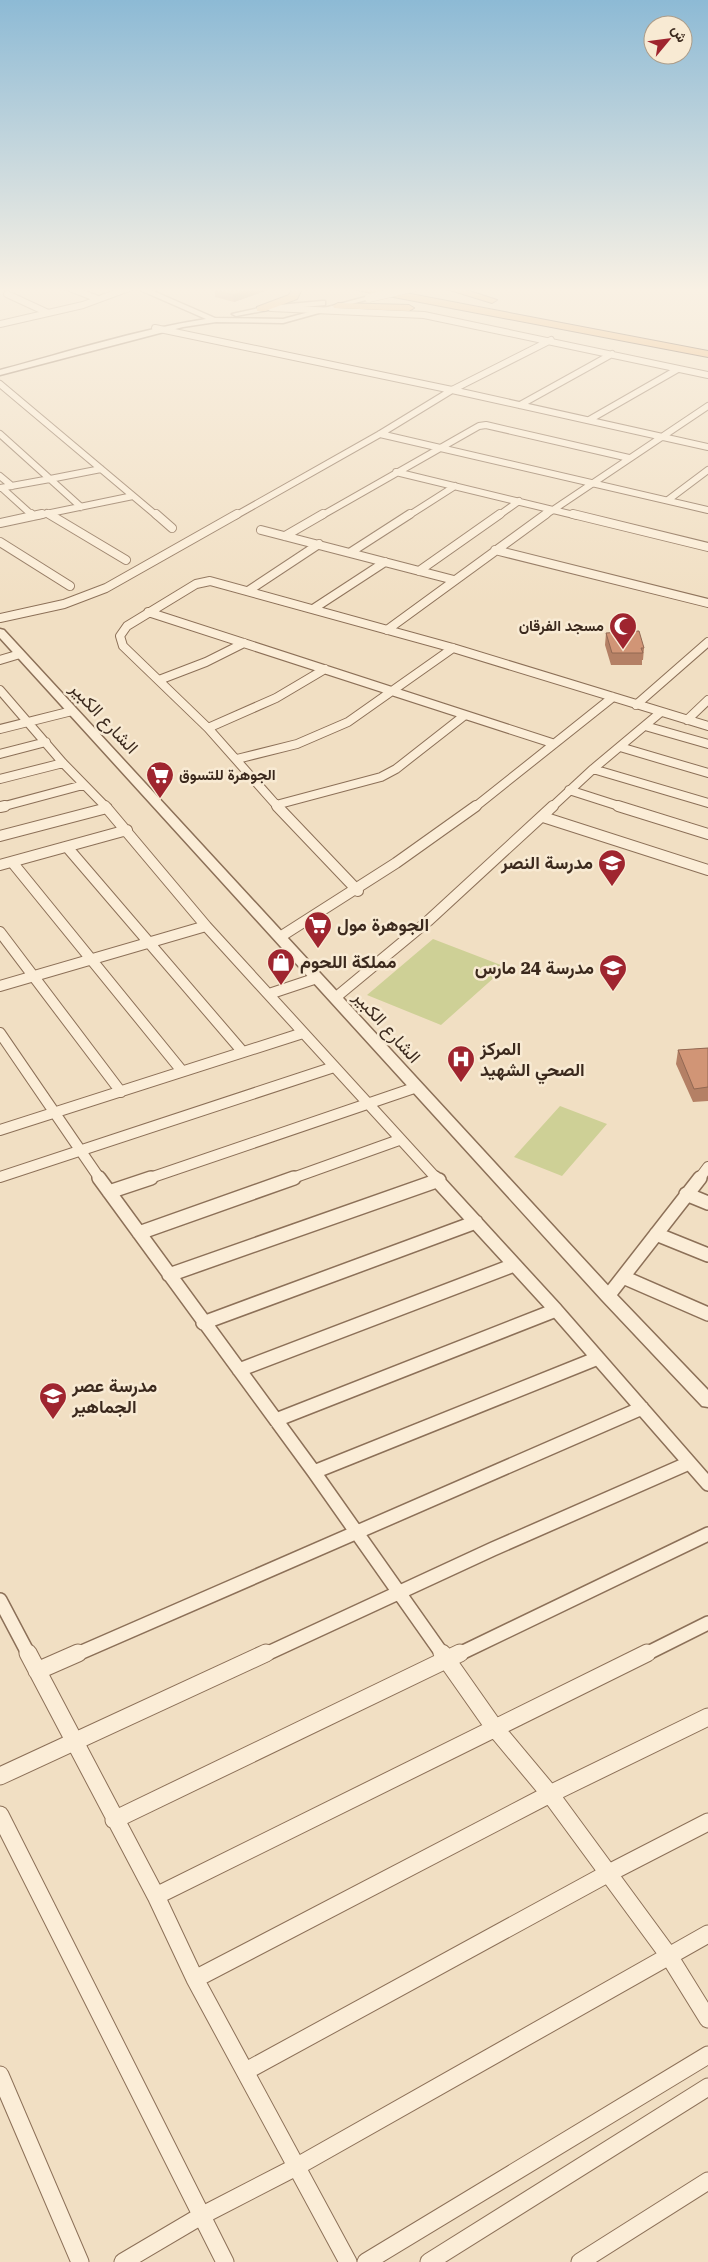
<svg xmlns="http://www.w3.org/2000/svg" width="708" height="2262" font-family="'Roboto Serif',Vazirmatn,serif">
  <style>
    .green { fill: #ced096 }
    .lines { fill: none; stroke-linecap: round; stroke-linejoin: round }
    .minor-far4-casing { stroke: #8c7058; stroke-width: 8 }
    .minor-far3-casing { stroke: #8c7058; stroke-width: 10 }
    .minor-far2-casing { stroke: #8c7058; stroke-width: 12 }
    .minor-far1-casing { stroke: #8c7058; stroke-width: 16 }
    .minor-casing { stroke: #8c7058; stroke-width: 19 }
    .tertiary-casing { stroke: #8c7058; stroke-width: 3 }
    .trunk-casing { stroke: #5a3e2d; stroke-width: 2 }
    .minor-far4 { stroke: #fbedd7; stroke-width: 6 }
    .minor-far3 { stroke: #fbedd7; stroke-width: 8 }
    .minor-far2 { stroke: #fbedd7; stroke-width: 10 }
    .minor-far1 { stroke: #fbedd7; stroke-width: 13 }
    .minor { stroke: #fbedd7; stroke-width: 17 }
    .tertiary { fill: #fbedd7; fill-rule: evenodd }
    .trunk { fill: #eeb474; fill-rule: evenodd }
    .tertiary-bridge-casing { stroke: #8c7058; stroke-width: 9; stroke-linecap: butt }
    .tertiary-bridge { stroke: #fbedd7; stroke-width: 8 }
    .wall { fill: #b48065 }
    .shaded-wall { fill: #926853 }
    .building { fill: #d19576; stroke: #926853 }
    .labels { text-anchor: middle; stroke-width: 5; stroke-linejoin: round; paint-order: stroke }
    .far-poi-label { font-size: 15px; font-weight: bold; fill: #3b291d; stroke: #f8ead3; text-anchor: end }
    .street-label { font-size: 18px; fill: #3b291d; stroke: #f8ead3 }
    .poi-label { font-size: 18px; font-weight: bold; fill: #3b291d; stroke: #f8ead3; text-anchor: start }
  </style>
  <rect width="100%" height="100%" fill="#f1dfc3"/>
  <!-- green -->
  <path class="green" d="M433 939 506 967 441 1025 367 995Z
    M560 1106 607 1124 562 1176 514 1157Z"/>
  <g class="lines">
    <!-- minor-far4 casing -->
    <g class="minor-far4-casing">
      <path id="minor-far4" d="M67 287 98 299
        M7 294 48 313
        M271 308 424 315 708 375
        M0 324 83 305 129 288
        M155 328 452 390 708 447
        M0 384 157 516
        M520 405 612 354
        M589 420 678 369
        M0 434 50 479 0 488
        M380 434 708 510
        M396 472 578 516
        M0 476 12 486
        M2 488 33 516
        M668 500 708 470
        M81 507 50 479 101 469
        M47 513 52 516
        M36 516 133 496
        M235 516 380 434 452 390 551 340
        M321 516 479 426 486 425 629 458
        M408 516 455 486
        M498 516 519 501
        M544 516 708 406"/>
    </g>
    <!-- minor-far3 casing -->
    <g class="minor-far3-casing">
      <path id="minor-far3" d="M31 514 33 516
        M49 514 126 560
        M156 514 172 528
        M573 514 708 547
        M0 523 42 514
        M261 530 454 580
        M285 536 323 514
        M0 542 70 586
        M495 550 708 603
        M351 552 410 514
        M419 571 500 514
        M248 591 319 544
        M313 609 385 562
        M148 612 552 743
        M0 618 64 604 106 588 237 514
        M387 630 546 514
        M0 660 20 654
        M159 680 206 662 244 643
        M0 690 63 763 106 807
        M636 705 708 642
        M687 720 708 700
        M645 726 708 744
        M208 728 276 698 325 669
        M0 729 72 711
        M620 747 708 773
        M0 754 46 742
        M237 759 297 744 348 722 453 648
        M593 769 708 803
        M0 779 63 763
        M569 790 622 807
        M276 805 381 777 396 769 465 715
        M1 807 83 785
        M278 807 208 728 123 646 120 636 127 626 196 584 210 581 453 648 708 726
        M475 807 613 697
        M552 807 593 769 661 712"/>
    </g>
    <!-- minor-far2 casing -->
    <g class="minor-far2-casing">
      <path id="minor-far2" d="M105 806 206 926 437 1179
        M277 806 358 891
        M618 806 708 834
        M0 807 5 806
        M543 817 708 870
        M0 836 107 808
        M67 847 242 1051
        M12 862 182 1071
        M0 865 127 830
        M0 932 121 1092
        M280 937 396 863 476 806
        M0 986 206 926
        M269 994 317 978
        M335 998 428 921 553 806
        M0 1033 100 1179
        M0 1130 303 1033
        M0 1177 334 1067
        M147 1179 417 1087
        M290 1179 399 1140
        M699 1179 708 1167"/>
    </g>
    <!-- minor-far1 casing -->
    <g class="minor-far1-casing">
      <path id="minor-far1" d="M99 1178 314 1472 443 1655
        M435 1178 556 1310 708 1484
        M109 1192 151 1178
        M686 1194 708 1203
        M139 1233 294 1178
        M656 1234 708 1255
        M169 1275 439 1180
        M623 1277 708 1314
        M608 1296 700 1178
        M203 1323 476 1222
        M239 1370 514 1265
        M276 1420 556 1310
        M314 1472 598 1358
        M0 1600 29 1655
        M75 1655 642 1408
        M264 1655 493 1549 689 1463
        M457 1655 708 1534
        M644 1655 708 1623"/>
    </g>
    <!-- minor casing -->
    <g class="minor-casing">
      <path id="minor" d="M28 1653 156 1896 195 1979 348 2262
        M442 1653 494 1727 550 1794 669 1956 708 2019
        M37 1671 78 1653
        M0 1776 266 1653
        M0 1815 225 2262
        M114 1820 460 1653
        M156 1896 647 1653
        M195 1979 550 1794 708 1717
        M246 2071 607 1874 708 1822
        M0 2075 80 2262
        M123 2262 201 2216 296 2167 708 1934
        M366 2262 708 2055
        M429 2262 708 2087
        M580 2262 708 2181"/>
    </g>
    <!-- tertiary casing -->
    <g class="tertiary-casing">
      <path id="tertiary" d="M133 287H144L215 318 283 319 369 296 373 298 283 323 216 322 183 327 0 375V370C68 352 136 330 206 319Z
        M322 301H325V305L268 310 236 316 232 314 268 306Z
        M0 629 4 630 614 1292 708 1390V1407L702 1406 602 1300 0 638Z"/>
    </g>
    <!-- trunk casing -->
    <g class="trunk-casing">
      <path id="trunk" d="M289 287H299L301 291 297 299 265 311H257V307L289 295 291 291Z
        M352 287H374L708 351V357L357 290Z
        M440 287H457L497 300 492 303Z
        M338 303 409 305 414 308 409 311 334 308 333 306Z"/>
    </g>
    <!-- minor-far4 -->
    <use href="#minor-far4" class="minor-far4"/>
    <!-- minor-far3 -->
    <use href="#minor-far3" class="minor-far3"/>
    <!-- minor-far2 -->
    <use href="#minor-far2" class="minor-far2"/>
    <!-- minor-far1 -->
    <use href="#minor-far1" class="minor-far1"/>
    <!-- minor -->
    <use href="#minor" class="minor"/>
    <!-- tertiary -->
    <use href="#tertiary" class="tertiary"/>
    <!-- trunk -->
    <use href="#trunk" class="trunk"/>
    <!-- tertiary-bridge casing -->
    <g class="tertiary-bridge-casing">
      <path id="tertiary-bridge" d="M369 298 416 287"/>
    </g>
    <!-- tertiary-bridge -->
    <use href="#tertiary-bridge" class="tertiary-bridge"/>
  </g>
  <!-- wall -->
  <path class="wall" d="M222 287H265V291L234 302 215 297V290Z
    M606 633 644 648 643 660H642V665H611L605 645Z
    M708 1048V1101L693 1102 676 1064 678 1050Z"/>
  <!-- shaded-wall -->
  <path class="shaded-wall" d="M255 287H265V291L234 302 233 295Z"/>
  <!-- building -->
  <path class="building" d="M222 287H255L233 295 215 290Z
    M639 631 644 648H641L643 653H612L606 633Z
    M708 1048V1087L694 1089 678 1050Z"/>
  <!-- sky -->
  <linearGradient id="sky" x2="0" y2="1"><stop stop-color="#8dbad5"/><stop offset="0.48" stop-color="#f9f1e4"/><stop offset="1" stop-color="#f9f1e4" stop-opacity="0"/></linearGradient>
  <rect width="708" height="604" fill="url(#sky)"/>
  <!-- icons -->
  <defs>
    <g id="mosque-pin" transform="scale(1.4375)"><path d="M0 17L-7.5 6A9.5 9.5 0 1 1 7.5 6Z" fill="#9f252f" stroke="#f8ead3"/><path d="M3.5-4.9A6 6 0 1 0 3.5 4.9A5 5 0 1 1 3.5-4.9Z" fill="#fff"/></g>
    <g id="supermarket-pin" transform="scale(1.4375)"><path d="M0 17L-7.5 6A9.5 9.5 0 1 1 7.5 6Z" fill="#9f252f" stroke="#f8ead3"/><path d="M-6-5.5h2.5l.6 2H6L4.5 2H-2.5L-4.4-4H-6ZM-1.5 3.2a1.3 1.3 0 1 0 .1 0ZM3 3.2a1.3 1.3 0 1 0 .1 0Z" fill="#fff"/></g>
    <g id="school-pin" transform="scale(1.4375)"><path d="M0 17L-7.5 6A9.5 9.5 0 1 1 7.5 6Z" fill="#9f252f" stroke="#f8ead3"/><path d="M0-5L7-2L0 1L-7-2ZM-4 1L0 2.5L4 1V4Q0 6-4 4Z" fill="#fff"/></g>
    <g id="shop-pin" transform="scale(1.4375)"><path d="M0 17L-7.5 6A9.5 9.5 0 1 1 7.5 6Z" fill="#9f252f" stroke="#f8ead3"/><path d="M-5-2.5h2.3a2.7 3.5 0 0 1 5.4 0H5L5.5 6h-11ZM-1.5-2.5h3a1.5 2.3 0 0 0-3 0Z" fill="#fff"/></g>
    <g id="hospital-pin" transform="scale(1.4375)"><path d="M0 17L-7.5 6A9.5 9.5 0 1 1 7.5 6Z" fill="#9f252f" stroke="#f8ead3"/><path d="M-5-5h3v3.5h4V-5h3V5h-3V1.5h-4V5h-3Z" fill="#fff"/></g>
  </defs>
  <g fill-rule="evenodd">
    <use href="#mosque-pin" x="623" y="626"/>
    <use href="#supermarket-pin" x="160" y="775"/>
    <use href="#school-pin" x="612" y="863"/>
    <use href="#supermarket-pin" x="318" y="925"/>
    <use href="#shop-pin" x="281" y="962"/>
    <use href="#school-pin" x="613" y="968"/>
    <use href="#hospital-pin" x="461" y="1059"/>
    <use href="#school-pin" x="53" y="1396"/>
  </g>
  <g class="labels">
    <!-- far-poi labels -->
    <g class="far-poi-label">
      <text x="604" y="631">مسجد الفرقان</text>
      <text x="179" y="780" text-anchor="start">الجوهرة للتسوق</text>
    </g>
    <!-- street labels -->
    <g class="street-label">
      <text transform="translate(104 718) rotate(47)" y="6">الشارع الكبير</text>
      <text transform="translate(387 1027) rotate(48)" y="6">الشارع الكبير</text>
    </g>
    <!-- poi labels -->
    <g class="poi-label">
      <text x="593" y="869" text-anchor="end">مدرسة النصر</text>
      <text x="337" y="931">الجوهرة مول</text>
      <text x="300" y="968">مملكة اللحوم</text>
      <text x="594" y="974" text-anchor="end">مدرسة 24 مارس</text>
      <text x="480" y="1055">المركز<tspan x="480" dy="21">الصحي الشهيد</tspan></text>
      <text x="72" y="1392">مدرسة عصر<tspan x="72" dy="21">الجماهير</tspan></text>
    </g>
  </g>
  <!-- north arrow -->
  <g transform="translate(668 40) rotate(61)"><circle r="24" fill="#f8ead3" stroke="#ac9d8a"/>
  <path d="M0-4L9 19L0 12L-9 19Z" fill="#9f252f"/>
  <text y="-8" font-size="14" font-weight="bold" text-anchor="middle" fill="#3b291d">ش</text>
  </g>
</svg>
